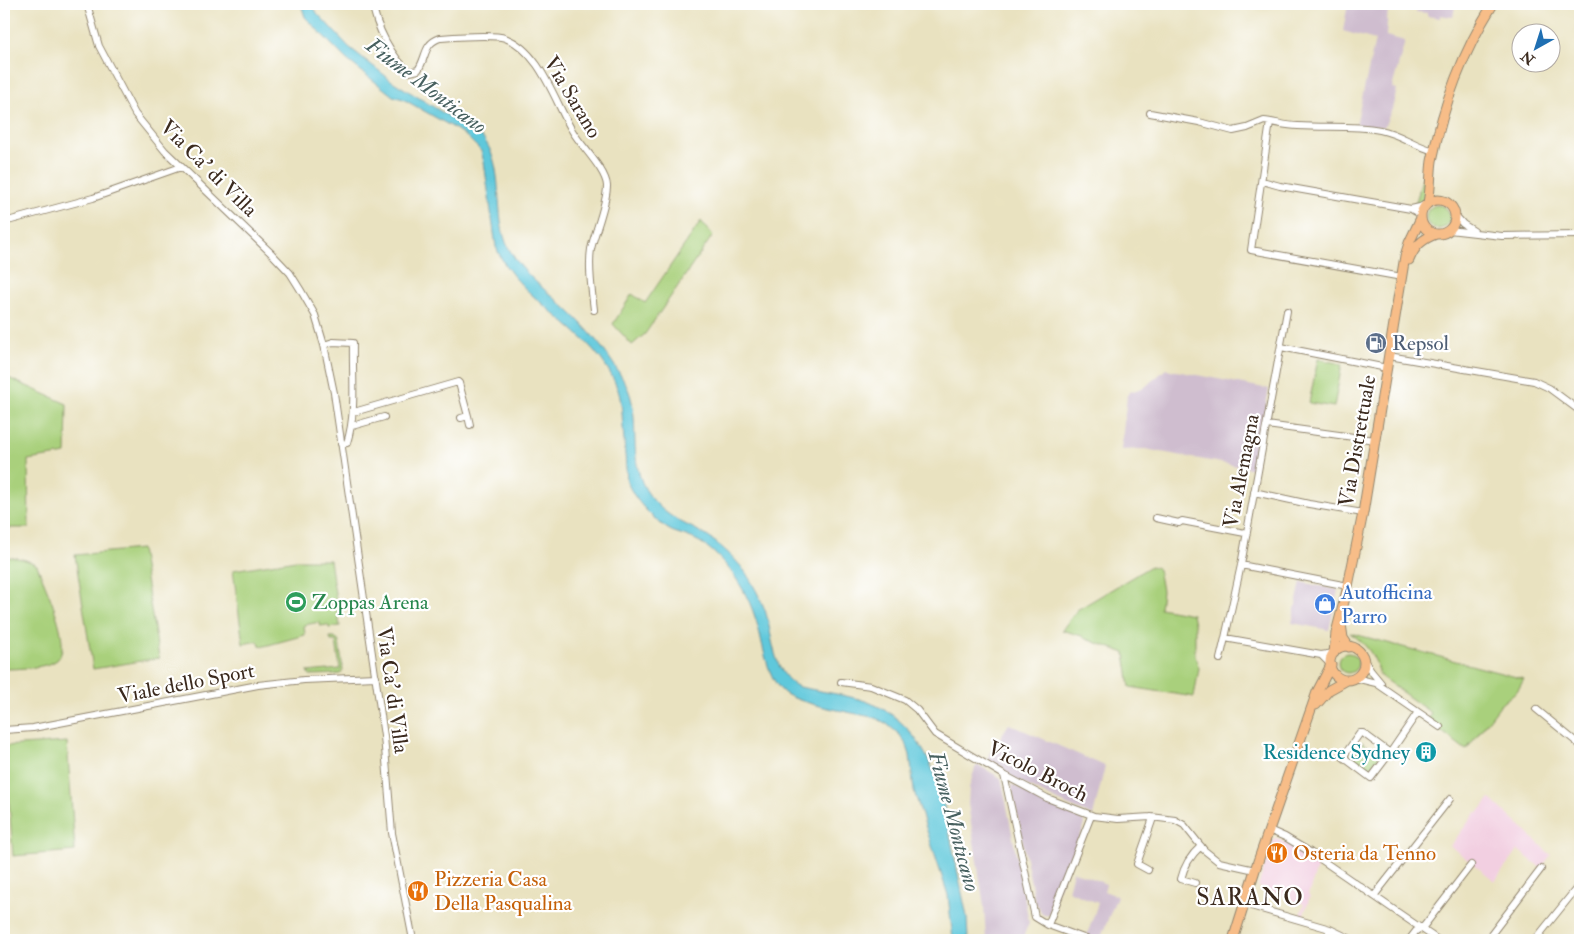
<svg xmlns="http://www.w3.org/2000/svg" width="1584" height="944" font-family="'IM FELL Double Pica',serif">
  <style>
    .built { fill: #f2cfe1 }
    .industrial { fill: #cfbdcf }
    .green { fill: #a9d07b; stroke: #727d4c }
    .water { fill: #5fc8db; stroke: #4d797c }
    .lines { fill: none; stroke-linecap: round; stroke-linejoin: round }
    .minor-casing { stroke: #92866f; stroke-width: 8 }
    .major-casing { stroke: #92866f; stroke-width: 11 }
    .minor { stroke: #fff; stroke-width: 6 }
    .major { stroke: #f7bd88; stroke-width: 9 }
    .labels { text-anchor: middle; stroke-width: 4.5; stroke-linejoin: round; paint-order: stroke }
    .street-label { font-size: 21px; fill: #3b2a1e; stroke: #fff }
    .service-label { font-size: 21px; fill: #4e5e75; stroke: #fff; text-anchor: start }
    .shop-label { font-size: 21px; fill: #366cbe; stroke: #fff; text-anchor: start }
    .leisure-label { font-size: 21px; fill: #27864d; stroke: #fff; text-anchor: start }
    .culture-label { font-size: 21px; fill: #0d838f; stroke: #fff; text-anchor: end }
    .food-label { font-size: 21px; fill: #c56008; stroke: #fff; text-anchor: start }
    .water-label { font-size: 22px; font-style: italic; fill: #486160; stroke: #fff }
    .quarter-label { font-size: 24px; letter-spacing: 1px; fill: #3b2a1e; stroke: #fff }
  </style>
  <rect width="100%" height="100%" fill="#fff"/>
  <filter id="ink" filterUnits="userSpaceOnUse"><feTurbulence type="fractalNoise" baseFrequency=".02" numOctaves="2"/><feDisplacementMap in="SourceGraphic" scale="10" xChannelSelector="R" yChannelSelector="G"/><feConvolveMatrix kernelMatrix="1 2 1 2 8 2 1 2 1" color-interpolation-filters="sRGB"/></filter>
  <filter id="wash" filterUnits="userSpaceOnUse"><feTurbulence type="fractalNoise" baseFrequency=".0096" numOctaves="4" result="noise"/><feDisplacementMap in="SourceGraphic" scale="20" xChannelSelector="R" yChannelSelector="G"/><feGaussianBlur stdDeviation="1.12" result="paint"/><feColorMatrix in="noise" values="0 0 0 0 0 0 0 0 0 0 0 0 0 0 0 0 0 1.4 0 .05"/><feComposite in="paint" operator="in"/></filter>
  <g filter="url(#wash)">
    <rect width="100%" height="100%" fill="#e9e2c0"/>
    <!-- built -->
    <path class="built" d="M1490 798 1551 855 1541 868 1518 850 1495 881 1450 846 1476 812 1478 813Z
      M1275 839 1280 840 1319 863 1308 895 1310 897 1302 919 1299 918 1304 904 1258 887 1272 842Z"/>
    <!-- industrial -->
    <path class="industrial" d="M1348 4H1380V7L1388 9 1386 36 1405 41 1392 88 1397 89 1392 109 1384 127 1356 125 1375 40 1343 31Z
      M1417 4H1486L1482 10 1455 6 1453 17 1440 15V18L1427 16V13L1416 12Z
      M1166 369 1269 389 1254 469 1145 449 1121 450 1127 395 1130 392 1145 387Z
      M1301 582 1338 590 1329 630 1292 623Z
      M1009 724 1105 766 1093 816 1060 802 992 768 988 762 989 754Z
      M978 765 1001 778 1003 786 1029 922 1022 940H986L984 906 968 804 969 788 975 768Z
      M1011 784 1084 821 1085 824 1049 914 1046 915 1042 913 1035 903Z
      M1073 871 1106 884 1104 891 1117 896 1100 940 1087 935 1098 903 1068 891Z"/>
    <!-- green -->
    <path class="green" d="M1424 171 1426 172V193L1421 204 1415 206Z
      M1426 217a12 12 0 1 1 24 0a12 12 0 1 1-24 0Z
      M701 221 713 235 645 334 632 345 613 324 632 294 645 303Z
      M1318 359 1342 364 1334 407 1309 403Z
      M4 376 67 404 66 454 28 460 29 528H4Z
      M141 549 159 658 93 669 75 555Z
      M4 557C16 557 26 559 37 565 44 584 74 645 57 660 47 668 17 669 4 669Z
      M296 560H330L340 626 329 628 328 625 320 626V622L304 625 305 635 261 647 258 641 243 644 233 570Z
      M1151 566 1158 568 1162 591 1160 608 1192 614 1195 628V656L1199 668 1194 697 1130 687 1125 653 1086 639 1082 636 1062 630 1077 610Z
      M1350 633 1516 677 1524 679 1518 690 1501 704 1466 750 1428 721 1431 713 1380 676C1376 657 1367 644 1350 633Z
      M330 637H335L339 642 343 670 340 674 310 675 307 672 340 669 336 641H331Z
      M1338 663a10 10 0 1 1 20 0a10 10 0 1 1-20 0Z
      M67 742 75 851 13 856 5 746Z
      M1362 742 1380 755 1370 768 1352 756Z"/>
    <!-- water -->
    <path class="water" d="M301 4H312L317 13 349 47 392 81 482 137C507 166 492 217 509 249 522 274 550 293 570 312 592 333 610 356 625 383 644 416 624 462 650 496 663 513 676 520 695 529 714 539 733 555 746 573 753 584 760 597 765 610 773 634 772 675 799 687 819 691 840 694 859 699 905 712 928 750 941 792L967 917 968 940H953L948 895 914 791 910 755 907 746 900 735 887 724 876 718C856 713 795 704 782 691 765 674 763 639 755 617 749 598 738 579 725 564 715 553 704 542 689 537 682 534 674 533 668 529 652 518 633 499 627 481 626 463 624 445 623 427 622 415 622 402 618 390 596 327 518 304 496 247L484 162 481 151 467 137 454 128 403 99 393 96 346 59 305 17Z"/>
  </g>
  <g filter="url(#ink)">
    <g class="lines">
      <!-- minor casing -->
      <g class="minor-casing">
        <path id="minor" d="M87 4 99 46 135 114 165 151 272 254 290 273 300 289 315 315 324 345 334 393 384 736 392 833 413 940
          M373 4C375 25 393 60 410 72L418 70C427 57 423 44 440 38 454 37 494 34 505 38 541 51 555 103 573 132 582 147 606 170 607 186 607 204 595 231 591 249 588 269 592 291 594 310
          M1150 113 1199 122 1233 131 1247 128 1264 121C1275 122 1286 126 1298 126 1326 128 1353 125 1380 130 1401 134 1416 147 1435 151
          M1270 122 1251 250 1402 277
          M1262 181 1280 186 1411 209
          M1455 215 1463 224 1474 231
          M1421 218 1418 213 1411 209 1420 207 1428 203
          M4 222 93 198 181 167
          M1449 230 1502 236 1580 235
          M324 345 333 342 353 343C352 377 357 410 347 443L341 444
          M1281 347 1387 368
          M1389 356 1534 381 1549 388 1580 411
          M354 412 458 382 459 383 468 416 461 418
          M468 416 470 425
          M1267 425 1375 440
          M352 426 384 417
          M1254 492 1309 504 1363 513
          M1156 518 1179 523 1182 521 1245 533
          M1241 565 1348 586
          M1225 638 1241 565 1287 311
          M1363 658 1371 671 1381 683
          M1220 659 1225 638 1321 655
          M1331 665 1321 655 1334 653
          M1355 678 1376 683 1418 712 1390 753
          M841 682 871 686 905 700 917 710 935 734 1004 775 1047 798 1094 816 1118 819 1151 817 1175 820 1184 825 1204 850 1219 862 1255 870
          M1536 709 1580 745
          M1418 712 1440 727
          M4 730 33 728 258 685 304 680 376 677
          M1360 733H1363L1390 753 1371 778 1343 757Z
          M1004 775 1035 917 1048 925 1089 940
          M1269 830 1285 837 1310 852 1438 940
          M1148 870 1137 864 1152 821 1151 817
          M1195 883 1181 879C1184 866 1191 855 1201 846
          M1374 896 1450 799
          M1244 904 1330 929 1353 940
          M1048 925 1091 816
          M1326 940 1330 929
          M1409 940 1416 931 1424 926 1471 865
          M1487 940 1541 869
          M1535 940 1580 884"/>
      </g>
      <!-- major casing -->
      <g class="major-casing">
        <path id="major" d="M1421 217a17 17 0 1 1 34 0a17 17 0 1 1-34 0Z
          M1428 203C1431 189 1430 175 1432 161 1443 105 1463 52 1493 4
          M1409 260C1415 246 1422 239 1436 234
          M1341 624 1343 638 1349 647
          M1330 663a17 17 0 1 1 34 0a17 17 0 1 1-34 0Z
          M1334 653 1336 633 1348 586 1363 513 1405 256 1409 243 1421 218
          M1316 705 1329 690 1347 680
          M1233 940 1255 870 1317 692 1331 665"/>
      </g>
      <!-- minor -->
      <use href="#minor" class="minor"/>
      <!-- major -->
      <use href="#major" class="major"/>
    </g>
  </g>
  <!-- icons -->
  <defs>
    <g id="fuel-disc" transform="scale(1.125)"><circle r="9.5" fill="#5c6f8a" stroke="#fff"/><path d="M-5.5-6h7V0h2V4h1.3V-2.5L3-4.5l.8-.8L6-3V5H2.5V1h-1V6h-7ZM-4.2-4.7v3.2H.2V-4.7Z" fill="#fff"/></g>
    <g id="stadium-disc" transform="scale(1.125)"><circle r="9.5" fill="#2e9e5b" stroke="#fff"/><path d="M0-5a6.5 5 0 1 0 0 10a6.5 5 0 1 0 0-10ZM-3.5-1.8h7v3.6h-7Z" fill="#fff"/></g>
    <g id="shop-disc" transform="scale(1.125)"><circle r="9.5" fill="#3f7fe0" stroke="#fff"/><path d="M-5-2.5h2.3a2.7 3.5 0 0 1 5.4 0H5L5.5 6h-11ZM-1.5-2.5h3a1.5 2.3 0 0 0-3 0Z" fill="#fff"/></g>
    <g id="building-disc" transform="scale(1.125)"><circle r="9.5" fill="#0f9aa8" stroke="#fff"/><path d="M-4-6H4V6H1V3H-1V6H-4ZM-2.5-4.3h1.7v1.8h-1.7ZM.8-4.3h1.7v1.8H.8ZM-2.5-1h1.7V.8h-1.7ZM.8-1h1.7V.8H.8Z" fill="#fff"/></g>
    <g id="restaurant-disc" transform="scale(1.125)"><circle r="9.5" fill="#e8710a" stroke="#fff"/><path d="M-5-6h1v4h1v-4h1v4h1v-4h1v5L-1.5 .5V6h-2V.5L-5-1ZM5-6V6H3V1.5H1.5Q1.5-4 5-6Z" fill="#fff"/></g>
  </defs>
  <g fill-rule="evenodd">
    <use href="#fuel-disc" x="1376" y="343"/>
    <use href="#stadium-disc" x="296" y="602"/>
    <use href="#shop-disc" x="1325" y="604"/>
    <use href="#building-disc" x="1426" y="752"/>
    <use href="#restaurant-disc" x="1277" y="853"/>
    <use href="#restaurant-disc" x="418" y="891"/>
  </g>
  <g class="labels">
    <!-- street labels -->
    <g class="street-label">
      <text transform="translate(573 97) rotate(59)" y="7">Via Sarano</text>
      <text transform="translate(209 168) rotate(45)" y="7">Via Ca' di Villa</text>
      <text transform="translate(1357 441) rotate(-80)" y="7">Via Distrettuale</text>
      <text transform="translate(1241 471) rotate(-79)" y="7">Via Alemagna</text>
      <text transform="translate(186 683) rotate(-11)" y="7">Viale dello Sport</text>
      <text transform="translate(393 690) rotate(82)" y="7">Via Ca' di Villa</text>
      <text transform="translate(1038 771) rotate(27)" y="7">Vicolo Broch</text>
    </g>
    <!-- service labels -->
    <g class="service-label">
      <text x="1392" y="350">Repsol</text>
    </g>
    <!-- shop labels -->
    <g class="shop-label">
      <text x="1341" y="599">Autofficina<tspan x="1341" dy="24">Parro</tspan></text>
    </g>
    <!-- leisure labels -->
    <g class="leisure-label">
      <text x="312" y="609">Zoppas Arena</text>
    </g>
    <!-- culture labels -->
    <g class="culture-label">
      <text x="1410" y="759">Residence Sydney</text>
    </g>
    <!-- food labels -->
    <g class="food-label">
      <text x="1293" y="860">Osteria da Tenno</text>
      <text x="434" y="886">Pizzeria Casa<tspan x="434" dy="24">Della Pasqualina</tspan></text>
    </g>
    <!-- water labels -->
    <g class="water-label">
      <text transform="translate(427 85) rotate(37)" y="8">Fiume Monticano</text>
      <text transform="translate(955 821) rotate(75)" y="8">Fiume Monticano</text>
    </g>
    <!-- quarter labels -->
    <g class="quarter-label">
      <text x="1250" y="905">SARANO</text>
    </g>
  </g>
  <!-- margin -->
  <rect width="1584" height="944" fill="none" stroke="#fff" stroke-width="20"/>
  <!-- north arrow -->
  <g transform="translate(1536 48) rotate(219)"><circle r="24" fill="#ffffff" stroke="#b1aaa5"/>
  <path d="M0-4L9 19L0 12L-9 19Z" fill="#1f6fb2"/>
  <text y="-8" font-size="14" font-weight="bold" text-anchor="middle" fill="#3b2a1e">N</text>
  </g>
</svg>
